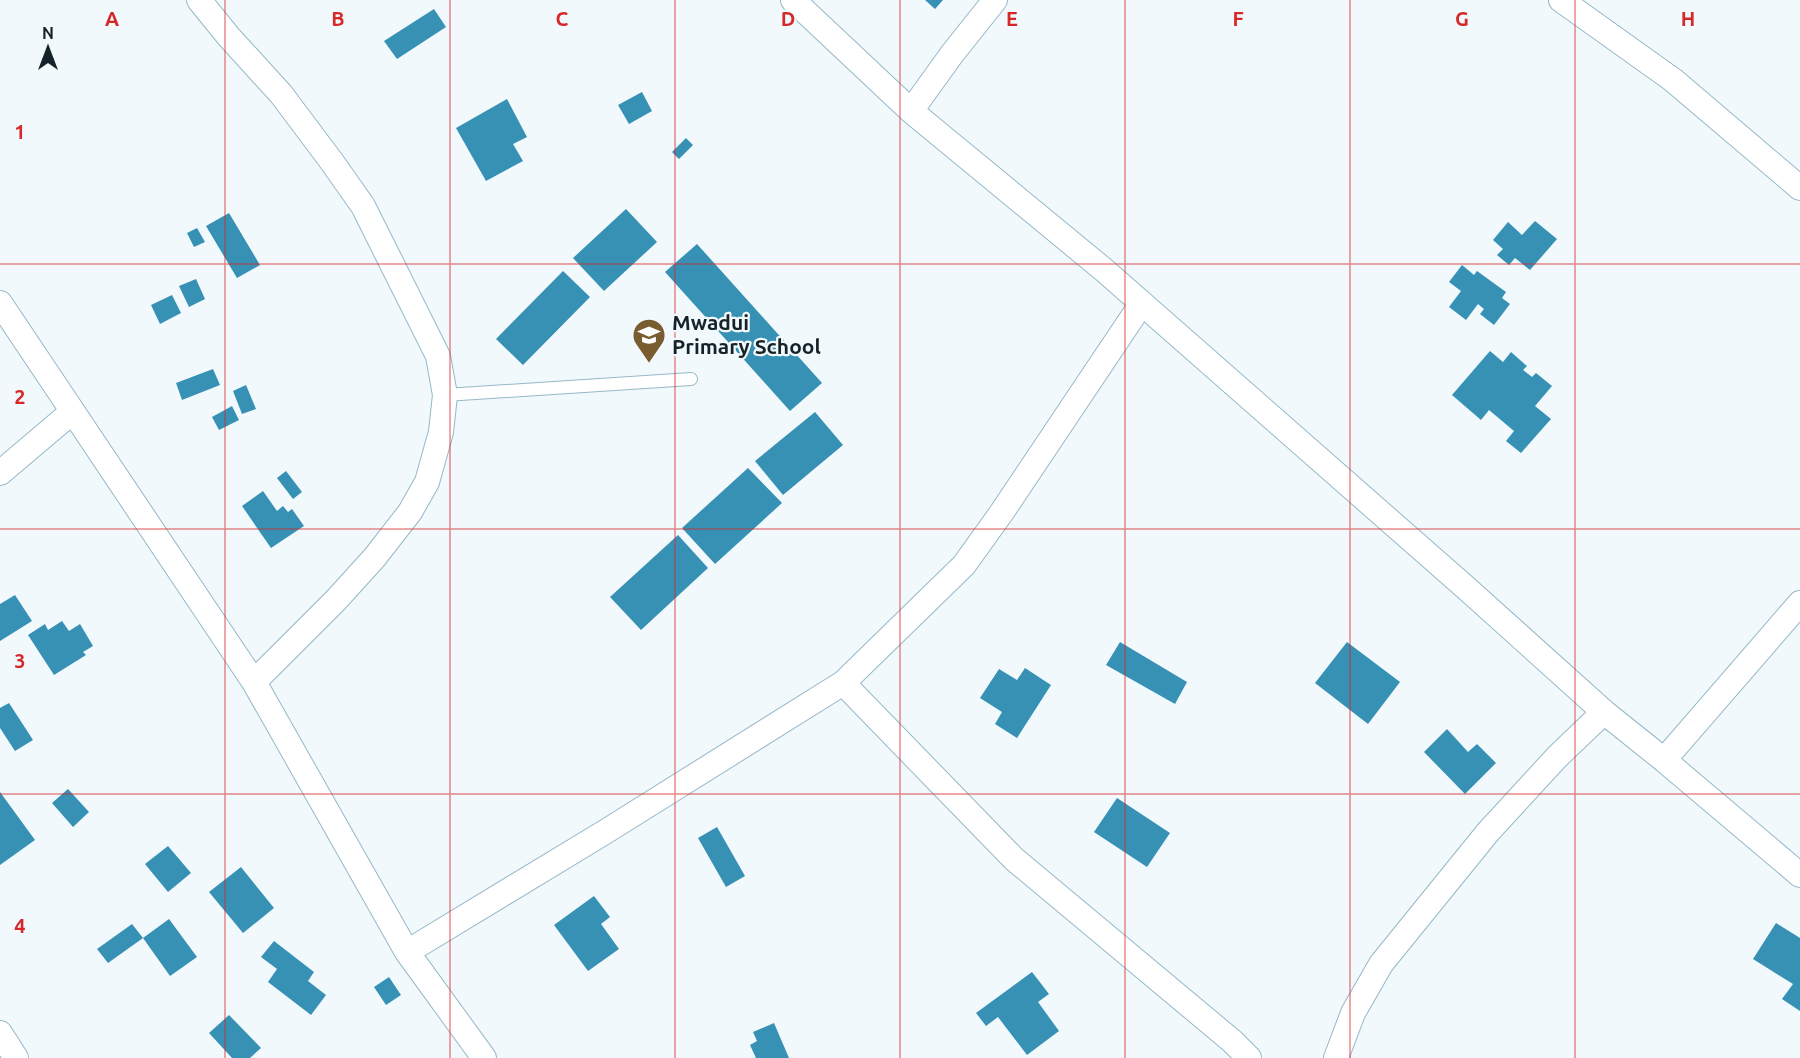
<svg xmlns="http://www.w3.org/2000/svg" width="1800" height="1058" font-family="Ubuntu,sans-serif">
  <style>
    .building { fill: #3691b5 }
    .lines { fill: none; stroke-linecap: round; stroke-linejoin: round }
    .lane-casing { stroke: #95b8c9; stroke-width: 14 }
    .street-casing { stroke: #95b8c9; stroke-width: 26 }
    .lane { stroke: #fff; stroke-width: 12 }
    .street { stroke: #fff; stroke-width: 24 }
    .grid { fill: none; stroke: #d62828; stroke-width: 1.5; stroke-opacity: 0.55 }
    .labels { text-anchor: middle; stroke-width: 4.5; stroke-linejoin: round; paint-order: stroke }
    .poi-label { font-size: 21px; font-weight: bold; fill: #152329; stroke: #f2f9fc; text-anchor: start }
    .grid-label { font-size: 20px; text-anchor: middle; font-weight: bold; fill: #d62828; stroke: #f2f9fc; stroke-width: 4.5; stroke-linejoin: round; paint-order: stroke }
  </style>
  <rect width="100%" height="100%" fill="#f2f9fc"/>
  <!-- building -->
  <path class="building" d="M925 0H943L935 9Z
    M434 9 446 27 397 59 384 41Z
    M642 92 652 111 629 124 618 105Z
    M507 99 527 137 513 144 523 161 486 181 456 128Z
    M686 138 693 145 679 159 672 152Z
    M626 209 657 242 604 291 573 258Z
    M229 213 260 265 237 278 206 226Z
    M1535 221 1557 239 1530 270 1515 258 1509 265 1497 255 1503 249 1493 240 1508 222 1522 235Z
    M197 228 205 242 194 247 187 233Z
    M697 244 822 383 790 411 665 272Z
    M1462 265 1474 275 1477 271 1506 292 1502 298 1510 304 1494 325 1480 314 1484 309 1478 304 1466 320 1449 307 1461 291 1449 282Z
    M563 271 590 297 523 365 496 339Z
    M196 279 205 299 189 307 179 286Z
    M172 295 181 313 160 324 151 305Z
    M1490 351 1503 362 1511 352 1527 366 1523 370 1532 377 1536 373 1552 386 1535 406 1551 419 1521 453 1506 441 1514 431 1489 410 1481 420 1452 395Z
    M213 369 220 385 182 400 176 383Z
    M246 385 256 409 242 414 233 391Z
    M232 406 239 420 219 430 212 417Z
    M815 412 843 445 783 495 755 461Z
    M748 468 782 503 715 564 682 528Z
    M286 471 302 492 293 499 277 478Z
    M263 491 277 511 283 506 288 512 292 509 304 526 271 548 242 506Z
    M678 535 708 568 641 630 610 597Z
    M15 595 32 621 0 641V604Z
    M62 621 69 631 80 624 93 646 83 652 86 655 54 675 28 635 45 624 48 630Z
    M1120 642 1187 682 1175 704 1106 665Z
    M1347 642 1400 682 1368 724 1315 683Z
    M1025 668 1051 685 1017 738 995 724 1002 712 980 698 999 669 1017 680Z
    M9 703 33 740 15 751 0 728V708Z
    M1447 729 1468 752 1477 744 1496 763 1465 794 1424 752Z
    M68 789 89 812 73 827 52 803Z
    M0 792 35 840 0 865Z
    M1117 798 1170 833 1147 867 1094 832Z
    M717 827 745 876 726 887 698 838Z
    M168 846 191 873 168 892 145 864Z
    M241 867 274 908 243 933 209 892Z
    M594 896 610 917 601 924 619 949 588 971 554 925Z
    M169 919 197 957 170 976 143 938Z
    M1776 923 1800 938V1011L1782 999 1793 984 1753 959Z
    M132 924 143 938 108 963 97 949Z
    M274 941 314 972 308 981 326 995 311 1015 268 982 277 969 261 957Z
    M1032 972 1049 994 1038 1002 1059 1031 1027 1055 998 1017 986 1026 976 1013Z
    M389 977 401 995 386 1005 374 987Z
    M229 1015 261 1048 250 1058H232L209 1033Z
    M774 1023 789 1058H756L750 1045 757 1041 753 1032Z"/>
  <g class="lines">
    <!-- lane casing -->
    <g class="lane-casing">
      <path id="lane" d="M445 395 691 379"/>
    </g>
    <!-- street casing -->
    <g class="street-casing">
      <path id="street" d="M199 0 229 37 281 94 332 162 363 206 438 356 445 395 441 432 427 482 410 512 375 557 336 600 254 682
        M793 0 911 111 1104 270 1465 587 1604 712 1664 760 1800 875
        M1561 0 1673 80 1800 188
        M911 111 952 54 995 0
        M0 303 254 682 407 952 484 1058
        M0 473 72 412
        M843 683 1014 859 1232 1041 1249 1058
        M1664 760 1800 603
        M407 952 605 832 843 683 964 565 1002 512 1142 303
        M0 1033 16 1058
        M1336 1058 1353 1013 1381 964 1488 832 1557 757 1604 712"/>
    </g>
    <!-- lane -->
    <use href="#lane" class="lane"/>
    <!-- street -->
    <use href="#street" class="street"/>
  </g>
  <!-- grid -->
  <path class="grid" d="M225 0V1058M450 0V1058M675 0V1058M900 0V1058M1125 0V1058M1350 0V1058M1575 0V1058M0 264H1800M0 529H1800M0 794H1800"/>
  <!-- icons -->
  <defs>
    <g id="school-pin" transform="scale(1.725)"><path d="M0 17L-7.5 6A9.5 9.5 0 1 1 7.5 6Z" fill="#795d30" stroke="#f2f9fc"/><path d="M0-5L7-2L0 1L-7-2ZM-4 1L0 2.5L4 1V4Q0 6-4 4Z" fill="#fff"/></g>
  </defs>
  <g fill-rule="evenodd">
    <use href="#school-pin" x="649" y="335"/>
  </g>
  <g class="labels">
    <!-- poi labels -->
    <g class="poi-label">
      <text x="672" y="330">Mwadui<tspan x="672" dy="24">Primary School</tspan></text>
    </g>
  </g>
  <g class="grid-label">
    <text x="112" y="26">A</text>
    <text x="338" y="26">B</text>
    <text x="562" y="26">C</text>
    <text x="788" y="26">D</text>
    <text x="1012" y="26">E</text>
    <text x="1238" y="26">F</text>
    <text x="1462" y="26">G</text>
    <text x="1688" y="26">H</text>
    <text x="20" y="139">1</text>
    <text x="20" y="404">2</text>
    <text x="20" y="668">3</text>
    <text x="20" y="933">4</text>
  </g>
  <!-- north arrow -->
  <g transform="translate(48 48)" stroke="#f2f9fc" stroke-width="4.5" paint-order="stroke">
  <path d="M0-4.5L10 22L0 15L-10 22Z" fill="#152329"/>
  <text y="-9" font-size="16" font-weight="bold" text-anchor="middle" fill="#152329">N</text>
  </g>
</svg>
